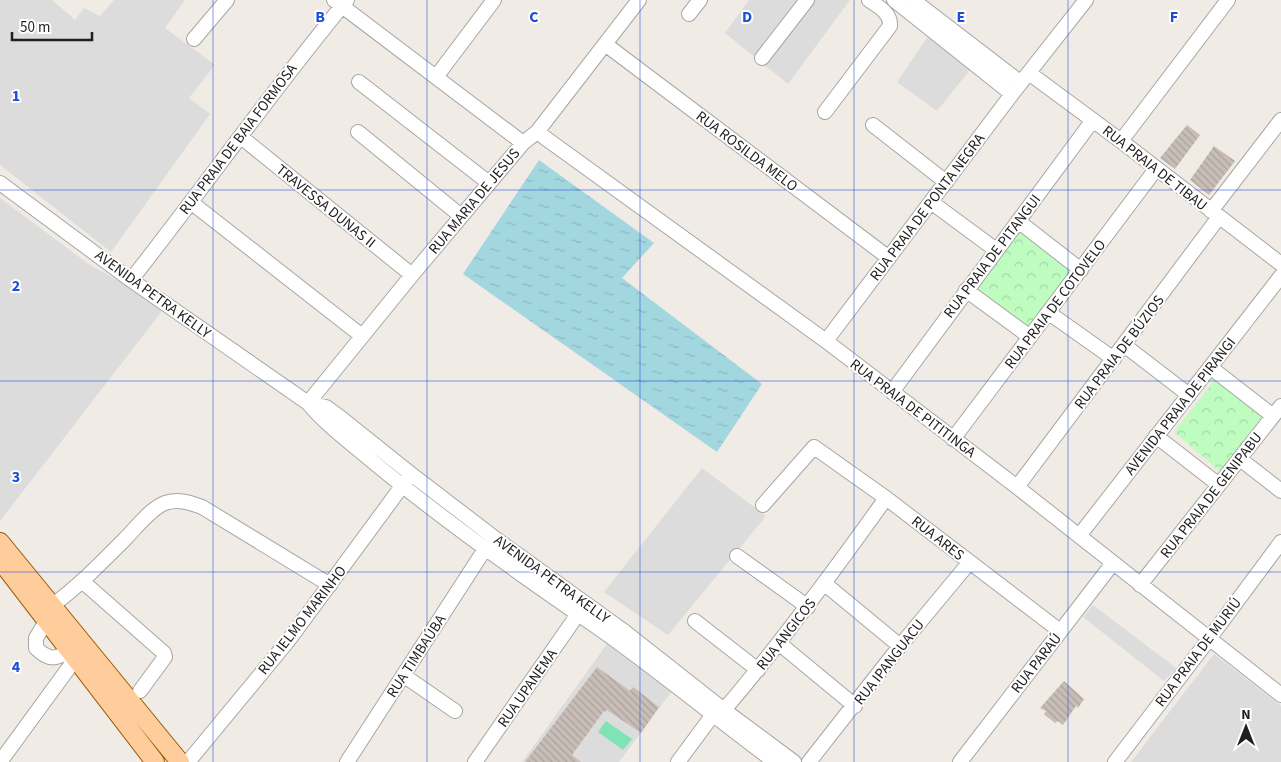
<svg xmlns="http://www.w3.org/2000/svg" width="1281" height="762" font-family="'Source Sans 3',sans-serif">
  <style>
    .residential { fill: #dddcdc }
    .park { fill: url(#park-crowns) }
    .pitch { fill: #7ee3b5 }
    .water { fill: url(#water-ripples) }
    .building { fill: url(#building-back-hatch) }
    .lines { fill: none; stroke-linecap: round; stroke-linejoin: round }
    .minor-casing { stroke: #a6a6a6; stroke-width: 16 }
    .major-casing { stroke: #9a5b00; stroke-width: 20 }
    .minor { stroke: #fff; stroke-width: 14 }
    .major { stroke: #ffcc9b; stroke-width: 18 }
    .grid { fill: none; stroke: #1d4ed8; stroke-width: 1; stroke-opacity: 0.55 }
    .labels { text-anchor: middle; stroke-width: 4; stroke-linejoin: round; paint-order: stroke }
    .street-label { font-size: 15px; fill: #1f1f1f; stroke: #fff }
    .grid-label { font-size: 16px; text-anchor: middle; font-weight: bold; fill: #1d4ed8; stroke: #fff; stroke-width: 4; stroke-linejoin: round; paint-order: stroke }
  </style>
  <defs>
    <pattern id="park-crowns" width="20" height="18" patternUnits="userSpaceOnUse" patternTransform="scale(1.25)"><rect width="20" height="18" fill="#bffcc0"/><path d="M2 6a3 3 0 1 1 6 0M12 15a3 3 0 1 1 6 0" fill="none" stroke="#a4d8a5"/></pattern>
    <pattern id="water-ripples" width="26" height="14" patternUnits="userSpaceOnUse" patternTransform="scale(1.25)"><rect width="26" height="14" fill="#a3d7e0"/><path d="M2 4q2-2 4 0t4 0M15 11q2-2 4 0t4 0" fill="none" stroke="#8cb8c0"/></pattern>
    <pattern id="building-back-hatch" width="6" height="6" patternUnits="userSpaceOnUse" patternTransform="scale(1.25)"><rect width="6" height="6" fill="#c8bdb7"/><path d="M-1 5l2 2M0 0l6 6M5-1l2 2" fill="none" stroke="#aba29d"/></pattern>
  </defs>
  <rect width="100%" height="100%" fill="#f0ebe4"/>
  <!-- residential -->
  <path class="residential" d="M0 0H52L75 20 84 8 100 16 114 0H185L165 28 215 65 189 98 210 114 111 252 0 165Z
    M749 0H850L788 84 725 33Z
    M928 36 973 66 937 111 897 82Z
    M0 198 90 265 165 307 0 521Z
    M702 468 766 516 668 635 604 592Z
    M1093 605 1176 668 1164 681 1083 617Z
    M607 644 672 691 619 762H522Z
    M1214 654 1281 706V762H1131Z"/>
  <!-- park -->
  <path class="park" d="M1021 232H1024L1071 270V273L1031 324 1027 327 978 291 979 284 1017 235Z
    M1218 376 1266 416 1222 473 1174 432Z"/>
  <!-- pitch -->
  <path class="pitch" d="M606 721 632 739 623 750 598 732Z"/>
  <!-- water -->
  <path class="water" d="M539 160 654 243 622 278 762 384 717 452 463 274Z"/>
  <!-- building -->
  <path class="building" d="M1187 125 1200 135 1175 169 1160 158Z
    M1214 146 1235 161 1209 195 1190 180Z
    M597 667 630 691 633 687 659 707 641 733 607 710 605 712 604 711 572 755 581 762H525Z
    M1064 681 1084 699 1078 708 1076 706 1063 725 1058 721 1055 723 1044 714 1046 711 1040 708Z"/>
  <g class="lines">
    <!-- minor casing -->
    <g class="minor-casing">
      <path id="minor" d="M334 0 523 143
        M894 0 1012 94
        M913 0 1021 83
        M689 14 700 0
        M194 39 227 0
        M605 44 889 258
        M762 58 807 0
        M1029 73 1121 141 1281 264
        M436 77 494 0
        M359 82 489 183
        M825 112 890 26C891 13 879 7 869 0
        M873 125 946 182
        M358 132 461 216
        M537 132 826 341 1017 487 1281 695
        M241 137 412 275
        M1121 141 1228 0
        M0 183 131 280 308 403C327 426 350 442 372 461 443 520 518 573 594 625 656 668 714 717 775 762
        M931 202 996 250
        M192 203 362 336
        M1211 211 1281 120
        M1018 221 1081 270
        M131 280C204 187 272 91 347 0
        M966 290 1030 337
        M1049 313 1114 359
        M826 341 1012 94 1086 0
        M1124 345 1189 395
        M1210 367 1273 416
        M892 392 1093 120
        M308 403 326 407 341 418 411 474 496 539 625 632 724 710 794 762
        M308 403 412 275 523 143 537 132 639 0
        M1156 436 1219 485
        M953 439 1156 169
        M1240 459 1281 491
        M1017 487 1219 217
        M763 505 814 447 886 498 1060 631
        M1079 536 1281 276
        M737 556 808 607
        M82 581 164 653 165 657 140 691
        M825 584 900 646
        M1140 585 1281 406
        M53 605C79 586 102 562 125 539 135 529 151 508 165 503 177 498 191 503 202 507L330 585
        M47 620 36 638V648C49 661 55 659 71 651
        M695 621 758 670
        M780 644 855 706
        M403 675 455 711
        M0 762 76 658
        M188 762 288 641 408 478
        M347 762 485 549
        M475 762 578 614
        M678 762 712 716 724 710C782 642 834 571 886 498
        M809 762 900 646 969 563
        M960 762 1113 563
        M1115 762 1209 639 1281 542"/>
    </g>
    <!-- major casing -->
    <g class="major-casing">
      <path id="major" d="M0 542 180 762
        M0 560 155 762"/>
    </g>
    <!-- minor -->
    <use href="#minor" class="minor"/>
    <!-- major -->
    <use href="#major" class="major"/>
  </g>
  <!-- grid -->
  <path class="grid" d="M213 0V762M427 0V762M640 0V762M854 0V762M1068 0V762M0 190H1281M0 381H1281M0 572H1281"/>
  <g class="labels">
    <!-- street labels -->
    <g class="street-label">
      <text transform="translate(238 139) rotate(-53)" y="5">RUA PRAIA DE BAIA FORMOSA</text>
      <text transform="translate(747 151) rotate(37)" y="5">RUA ROSILDA MELO</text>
      <text transform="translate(1155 168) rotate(38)" y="5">RUA PRAIA DE TIBAU</text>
      <text transform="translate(474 201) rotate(-50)" y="5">RUA MARIA DE JESUS</text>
      <text transform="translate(326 206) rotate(39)" y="5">TRAVESSA DUNAS II</text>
      <text transform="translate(927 207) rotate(-53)" y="5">RUA PRAIA DE PONTA NEGRA</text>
      <text transform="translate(992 256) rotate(-53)" y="5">RUA PRAIA DE PITANGUI</text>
      <text transform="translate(153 294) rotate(36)" y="5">AVENIDA PETRA KELLY</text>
      <text transform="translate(1055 304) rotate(-53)" y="5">RUA PRAIA DE COTOVELO</text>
      <text transform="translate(1119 352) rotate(-53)" y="5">RUA PRAIA DE BÚZIOS</text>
      <text transform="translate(1180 406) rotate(-52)" y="5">AVENIDA PRAIA DE PIRANGI</text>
      <text transform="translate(913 408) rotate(37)" y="5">RUA PRAIA DE PITITINGA</text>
      <text transform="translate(1211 495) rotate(-52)" y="5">RUA PRAIA DE GENIPABU</text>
      <text transform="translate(938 538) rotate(38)" y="5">RUA ARES</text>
      <text transform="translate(552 579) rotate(36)" y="5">AVENIDA PETRA KELLY</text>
      <text transform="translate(302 620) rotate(-52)" y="5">RUA IELMO MARINHO</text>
      <text transform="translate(786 634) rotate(-52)" y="5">RUA ANGICOS</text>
      <text transform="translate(1198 652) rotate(-53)" y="5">RUA PRAIA DE MURIÚ</text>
      <text transform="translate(416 656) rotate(-57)" y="5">RUA TIMBAÚBA</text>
      <text transform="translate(889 662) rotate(-52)" y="5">RUA IPANGUACU</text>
      <text transform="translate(1036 663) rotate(-52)" y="5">RUA PARAÚ</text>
      <text transform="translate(527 688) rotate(-55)" y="5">RUA UPANEMA</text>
    </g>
  </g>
  <g class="grid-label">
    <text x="320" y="22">B</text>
    <text x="534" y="22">C</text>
    <text x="747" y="22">D</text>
    <text x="961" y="22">E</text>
    <text x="1174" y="22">F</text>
    <text x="16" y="101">1</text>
    <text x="16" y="291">2</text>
    <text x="16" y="482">3</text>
    <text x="16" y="672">4</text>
  </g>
  <!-- north arrow -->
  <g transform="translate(1246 727)" stroke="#ffffff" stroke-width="4" paint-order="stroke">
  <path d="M0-4L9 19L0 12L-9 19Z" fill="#1f1f1f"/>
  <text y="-8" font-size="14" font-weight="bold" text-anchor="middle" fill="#1f1f1f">N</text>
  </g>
  <!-- scale -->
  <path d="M12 32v8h80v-8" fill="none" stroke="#1f1f1f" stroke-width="2.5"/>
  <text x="20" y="32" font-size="15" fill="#1f1f1f" stroke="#ffffff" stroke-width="4" paint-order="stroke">50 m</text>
</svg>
